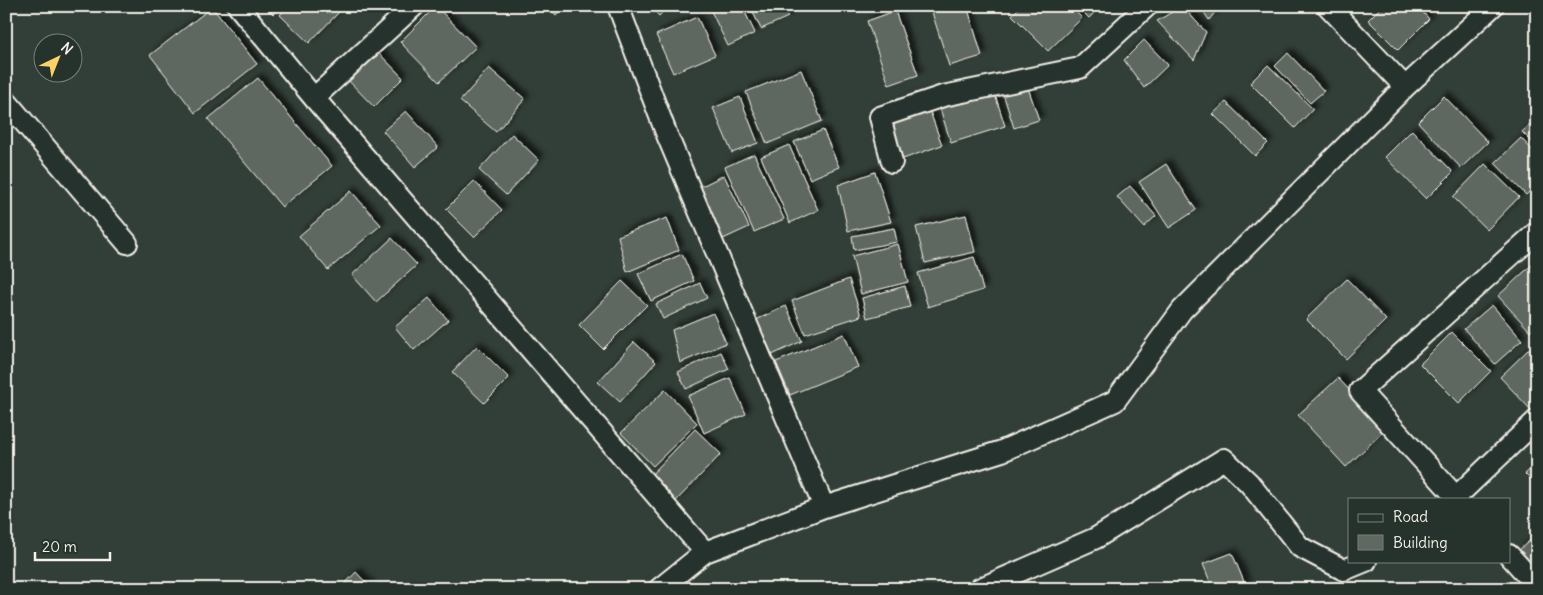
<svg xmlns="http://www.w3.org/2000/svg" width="1543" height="595" font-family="Delius,sans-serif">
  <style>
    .building { fill: #5f6861; stroke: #f4f1e8; filter: url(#shadow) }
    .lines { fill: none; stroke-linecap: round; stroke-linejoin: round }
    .street-casing { stroke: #f4f1e8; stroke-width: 24 }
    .street { stroke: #26332d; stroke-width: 20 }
  </style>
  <defs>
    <filter id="shadow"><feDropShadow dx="4.5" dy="-4.5" stdDeviation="2.5" flood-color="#0009"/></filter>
  </defs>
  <rect width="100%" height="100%" fill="#323e38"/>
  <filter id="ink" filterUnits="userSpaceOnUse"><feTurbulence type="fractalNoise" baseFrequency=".02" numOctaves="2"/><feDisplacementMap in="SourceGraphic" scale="10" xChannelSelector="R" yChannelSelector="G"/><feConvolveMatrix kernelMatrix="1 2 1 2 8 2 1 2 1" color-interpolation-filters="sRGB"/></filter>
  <g filter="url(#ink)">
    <!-- building -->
    <path class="building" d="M265 6H282L273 14Z
      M288 6H336L341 10 309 43 280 15Z
      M436 6 476 47 439 82 400 42Z
      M547 6H565L556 15Z
      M650 6H669L659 16Z
      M710 6H742L755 33 728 46 709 7Z
      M750 6H783L788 17 761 29Z
      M930 6H967L982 56 949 66Z
      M1021 6H1070L1082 18 1048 51 1012 15Z
      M1077 6H1101L1089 18Z
      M1182 6 1206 32 1194 60 1157 21Z
      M1200 6H1220L1209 20Z
      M1382 6H1417L1429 19 1398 50 1368 20Z
      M212 7 257 64 195 113 150 55Z
      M895 11 918 75 889 85 867 21Z
      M697 17 715 55 673 73 656 35Z
      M1144 40 1168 65 1144 88 1124 60Z
      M374 48 403 78 374 107 345 77Z
      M1288 53 1324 91 1310 103 1275 66Z
      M1268 65 1313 109 1295 128 1250 83Z
      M489 68 525 99 496 132 460 101Z
      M801 70 822 121 767 144 746 92Z
      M1024 76 1039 120 1014 128 1000 84Z
      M258 78 332 166 282 207 208 119Z
      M990 79 1005 126 951 143 936 96Z
      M924 95 942 145 889 164 871 113Z
      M1444 96 1488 142 1461 168 1418 122Z
      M740 97 758 143 732 153 713 108Z
      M1226 102 1268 143 1255 156 1213 114Z
      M406 111 438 147 415 167 383 131Z
      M1537 118V147L1522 132Z
      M823 130 839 167 810 179 794 142Z
      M1412 130 1453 172 1426 199 1385 157Z
      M512 134 539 160 506 195 479 170Z
      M1521 138 1537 155V184L1526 195 1495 163Z
      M789 145 818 210 790 223 761 157Z
      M754 154 784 219 754 232 725 167Z
      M1166 164 1196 210 1169 228 1139 182Z
      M1485 164 1519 197 1487 230 1453 197Z
      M875 172 891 222 848 231 838 185Z
      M724 175 749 227 721 240 700 187Z
      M474 181 502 210 474 237 446 209Z
      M1130 186 1156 216 1144 227 1117 197Z
      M351 191 381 225 328 270 299 236Z
      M966 215 975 252 925 263 916 227Z
      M667 218 679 250 627 272 618 236Z
      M894 228 897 242 854 250 852 236Z
      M392 238 417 265 376 302 352 275Z
      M898 244 908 282 861 294 852 256Z
      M682 254 694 281 651 301 638 274Z
      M974 257 983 290 928 307 918 273Z
      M1537 260V325L1530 331 1498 296Z
      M849 279 861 316 805 334 792 301Z
      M1347 279 1386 320 1346 359 1306 319Z
      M622 281 647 305 603 349 579 325Z
      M700 283 707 298 663 319 656 304Z
      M905 286 910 307 867 318 862 298Z
      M429 298 448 320 414 350 395 327Z
      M1492 305 1522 340 1495 364 1464 329Z
      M786 306 802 341 772 355 756 320Z
      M713 313 726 343 680 363 672 330Z
      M1452 332 1491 371 1459 403 1420 364Z
      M844 334 858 367 790 395 776 362Z
      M1537 335V345L1532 340Z
      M634 342 656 362 620 402 598 382Z
      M477 346 509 378 484 403 452 372Z
      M1530 348 1537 355V405L1531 410 1500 377Z
      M721 352 729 369 686 389 678 372Z
      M730 378 746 414 704 433 688 396Z
      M1338 378 1386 429 1346 467 1298 415Z
      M665 390 697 423 653 466 621 433Z
      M695 429 721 454 676 501 650 476Z
      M1537 463V486L1525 474Z
      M1537 534V570L1518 551Z
      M1232 553 1247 589H1213L1203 564Z
      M356 572 372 589H340Z"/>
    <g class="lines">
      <!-- street casing -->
      <g class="street-casing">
        <path id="street" d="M238 6 314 98 705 552
          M618 6 667 135 824 507
          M1328 6 1405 87
          M314 98 414 6
          M6 101 127 243
          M892 162 880 117 943 96 1080 68 1147 6
          M1537 232 1360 391 1456 497 1537 420
          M1509 555 1537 586
          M659 589 705 552 824 507 1002 451 1115 401 1182 310 1405 87 1493 6
          M979 589 1096 538 1224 459 1249 483 1300 547 1344 570 1366 561"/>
      </g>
      <!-- street -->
      <use href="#street" class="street"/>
    </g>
  </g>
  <!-- margin -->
  <rect width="1543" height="595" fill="none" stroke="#26332d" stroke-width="25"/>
  <rect x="12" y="12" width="1518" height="570" fill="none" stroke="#f4f1e8" stroke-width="2" filter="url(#ink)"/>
  <!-- legend -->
  <rect x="1348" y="498" width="162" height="65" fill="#26332d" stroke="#787f78"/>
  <rect x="1358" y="514" width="25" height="8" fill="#26332d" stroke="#787f78"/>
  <text x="1393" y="522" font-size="15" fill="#f4f1e8">Road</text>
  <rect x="1358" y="535" width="25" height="15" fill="#5f6861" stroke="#787f78"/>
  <text x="1393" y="548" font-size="15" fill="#f4f1e8">Building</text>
  <!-- north arrow -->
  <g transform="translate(58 58) rotate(43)"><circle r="24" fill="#26332d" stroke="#787f78"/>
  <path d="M0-4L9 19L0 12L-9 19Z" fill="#ffd166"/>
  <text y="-8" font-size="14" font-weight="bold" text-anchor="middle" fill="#f4f1e8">N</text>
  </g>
  <!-- scale -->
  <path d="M35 552v8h75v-8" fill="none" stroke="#f4f1e8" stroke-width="2.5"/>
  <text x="42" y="552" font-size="15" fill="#f4f1e8" stroke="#26332d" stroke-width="4" paint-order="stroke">20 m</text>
</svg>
